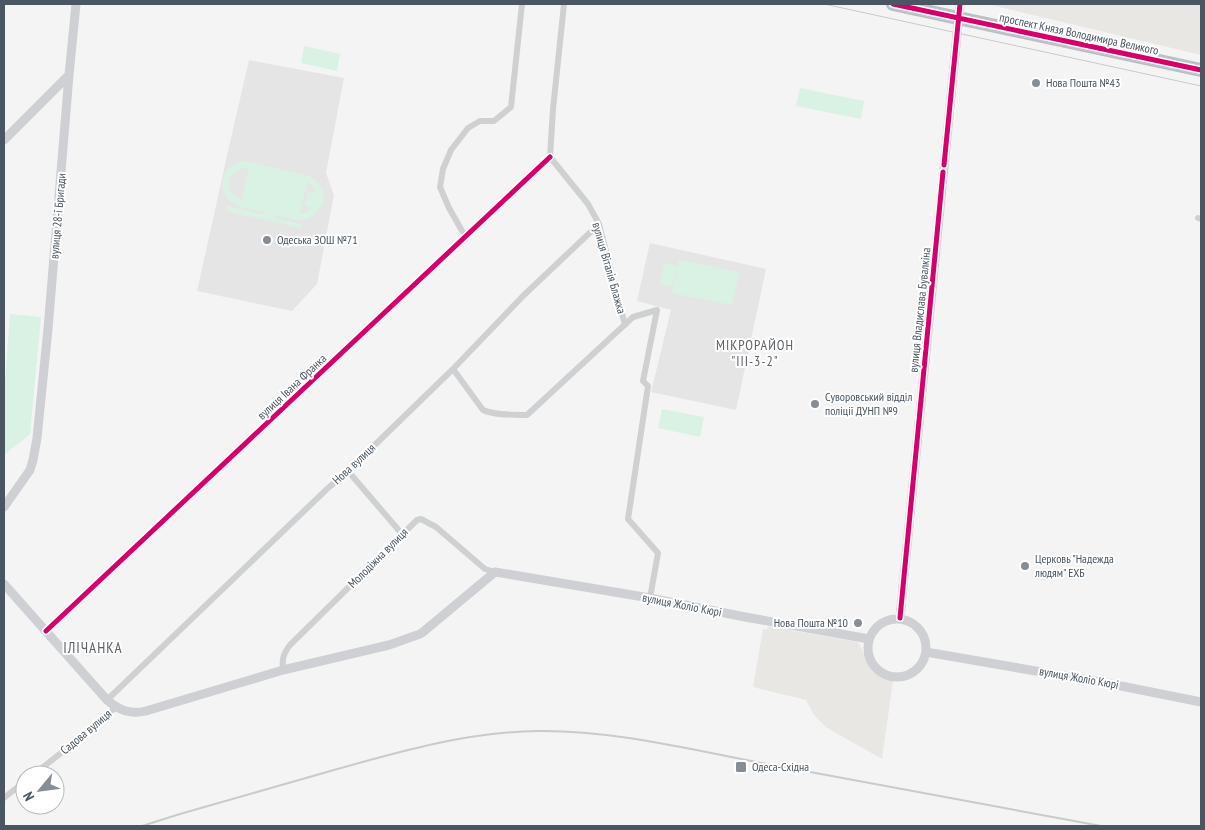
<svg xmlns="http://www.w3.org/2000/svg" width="1205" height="830" font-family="'PT Sans Narrow',sans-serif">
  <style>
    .commercial { fill: #e8e7e3 }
    .education { fill: #e6e5e6 }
    .green { fill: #d9f2e3; fill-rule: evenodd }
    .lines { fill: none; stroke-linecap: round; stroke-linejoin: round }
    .highway-casing { stroke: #b9bec3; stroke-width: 14 }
    .street { stroke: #ced0d2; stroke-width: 6 }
    .secondary { stroke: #ced0d4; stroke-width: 9 }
    .highway { stroke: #bec4c9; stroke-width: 11 }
    .tram { stroke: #c9cacc; stroke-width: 1 }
    .rail { stroke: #c9cacc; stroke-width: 2 }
    .cycleway-casing { stroke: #fff; stroke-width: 8 }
    .cycleway { stroke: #d6006c; stroke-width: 5 }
    .poi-dot { fill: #868d94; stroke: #fff; stroke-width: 2 }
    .labels { text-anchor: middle; stroke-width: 4; stroke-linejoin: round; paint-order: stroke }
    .street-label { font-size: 12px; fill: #4a5661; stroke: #fff }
    .poi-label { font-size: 12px; fill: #4a5661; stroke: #fff; text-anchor: start }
    .neighbourhood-label { font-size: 14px; letter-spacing: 1px; fill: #5f6368; stroke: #fff }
    .quarter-label { font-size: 15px; letter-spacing: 1px; fill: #5f6368; stroke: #fff }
  </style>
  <rect width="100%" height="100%" fill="#f4f4f4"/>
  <!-- commercial -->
  <path class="commercial" d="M987 4H1201V55Z
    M768 626 857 642 859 644 873 671 880 677 893 681 882 759 827 728 814 715 806 700 753 687 763 629 767 630Z"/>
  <!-- education -->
  <path class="education" d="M249 60 344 78 326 173 334 195 317 284 292 311 197 291 228 151Z
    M650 243 766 269 736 410 651 392 671 310 637 301Z"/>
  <!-- green -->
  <path class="green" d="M304 46 340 54 337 71 301 63Z
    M800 88 864 101 861 119 796 106Z
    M244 161 310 176C314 179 318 182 321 187 327 200 320 215 306 219 297 222 285 217 275 215V218L302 224 301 228 226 211 227 206 265 215V212C255 210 243 209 235 204 221 197 218 178 230 167 234 164 239 162 244 161ZM244 168 249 169 242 200C223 194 225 172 244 168ZM307 182 312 185 316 193 308 192 305 206 312 208 305 213 300 214Z
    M679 260 739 272 732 305 672 293Z
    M664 263 677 266 672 287 660 284Z
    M10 314 41 317 30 434 4 455V396Z
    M662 409 704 417 700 437 658 428Z"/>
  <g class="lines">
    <!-- highway casing -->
    <g class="highway-casing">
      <path id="highway" d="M893 4 1201 70"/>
    </g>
    <!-- street -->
    <path class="street" d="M564 4 553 109 550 157 588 204 599 224 625 325
      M1198 218 1201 219
      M465 236 449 208 440 187 443 169 451 150 468 128 480 121H494L511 107 522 4
      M453 369 483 410C496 416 513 414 527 415L633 317 657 310 643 381 648 386 628 519 658 553 650 598
      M348 471 402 534
      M46 631 550 157
      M283 670C282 659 283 654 290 645L417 520 421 519 436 527 485 569 495 572
      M107 700 327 489 348 471 453 369 524 295 599 224
      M33 775 75 742 116 707
      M4 798 25 781"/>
    <!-- secondary -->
    <path class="secondary" d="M4 140 69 75
      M4 507 30 470 33 460 37 438 48 329 69 75 76 4
      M4 584 107 700C119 710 130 715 146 711L283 670 389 645 420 634 423 632 495 572 650 598 745 617 869 639
      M900 618 960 4
      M868 648a29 29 0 1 1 58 0a29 29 0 1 1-58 0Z
      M926 652 1111 684 1201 702"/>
    <!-- highway -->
    <use href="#highway" class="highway"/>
    <!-- tram -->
    <path class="tram" d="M824 4 1201 86"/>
    <!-- rail -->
    <path class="rail" d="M142 826 180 814C231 799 283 785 334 770 401 751 468 732 538 731 614 730 692 750 767 764 878 785 989 806 1101 826"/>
    <!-- cycleway casing -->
    <g class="cycleway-casing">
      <path id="cycleway" d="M893 4 1201 70
        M944 165 960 4
        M900 618 943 172
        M46 631 550 157"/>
    </g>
    <!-- cycleway -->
    <use href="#cycleway" class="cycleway"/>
  </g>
  <!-- markers -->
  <g class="poi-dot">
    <circle cx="1036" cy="83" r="5"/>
    <circle cx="267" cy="240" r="5"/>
    <circle cx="815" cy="404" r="5"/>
    <circle cx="1025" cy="566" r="5"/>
    <circle cx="858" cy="623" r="5"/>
    <rect x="735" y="761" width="12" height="12" rx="2.5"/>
  </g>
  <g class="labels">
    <!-- street labels -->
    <g class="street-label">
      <text transform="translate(1079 34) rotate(12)" y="4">проспект Князя Володимира Великого</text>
      <text transform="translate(58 216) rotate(-85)" y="4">вулиця 28-ї Бригади</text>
      <text transform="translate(609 268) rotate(74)" y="4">вулиця Віталія Блажка</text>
      <text transform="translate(920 310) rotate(-84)" y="4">вулиця Владислава Бувалкіна</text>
      <text transform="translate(292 387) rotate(-43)" y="4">вулиця Івана Франка</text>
      <text transform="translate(354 464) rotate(-43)" y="4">Нова вулиця</text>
      <text transform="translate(378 558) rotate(-45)" y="4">Молодіжна вулиця</text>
      <text transform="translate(682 605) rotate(11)" y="4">вулиця Жоліо Кюрі</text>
      <text transform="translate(1079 678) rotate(10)" y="4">вулиця Жоліо Кюрі</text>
      <text transform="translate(86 732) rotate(-40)" y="4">Садова вулиця</text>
    </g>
    <!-- poi labels -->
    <g class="poi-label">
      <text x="1046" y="87">Нова Пошта №43</text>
      <text x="277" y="244">Одеська ЗОШ №71</text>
      <text x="825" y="401">Суворовський відділ<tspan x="825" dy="14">поліції ДУНП №9</tspan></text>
      <text x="1035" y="563">Церковь "Надежда<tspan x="1035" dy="14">людям" ЕХБ</tspan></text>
      <text x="848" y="627" text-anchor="end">Нова Пошта №10</text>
      <text x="752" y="771">Одеса-Східна</text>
    </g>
    <!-- neighbourhood labels -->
    <g class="neighbourhood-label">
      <text x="755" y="350">МІКРОРАЙОН<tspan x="755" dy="16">"ІІІ-3-2"</tspan></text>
    </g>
    <!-- quarter labels -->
    <g class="quarter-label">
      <text x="93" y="653">ІЛІЧАНКА</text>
    </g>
  </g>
  <!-- border -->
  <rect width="1205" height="830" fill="none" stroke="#4a5661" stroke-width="10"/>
  <!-- north arrow -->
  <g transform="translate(40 790) rotate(241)"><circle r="24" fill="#ffffff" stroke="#b7bbc0"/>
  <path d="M0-4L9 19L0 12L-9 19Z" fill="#868d94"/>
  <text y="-8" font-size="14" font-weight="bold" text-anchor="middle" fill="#4a5661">N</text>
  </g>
</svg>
